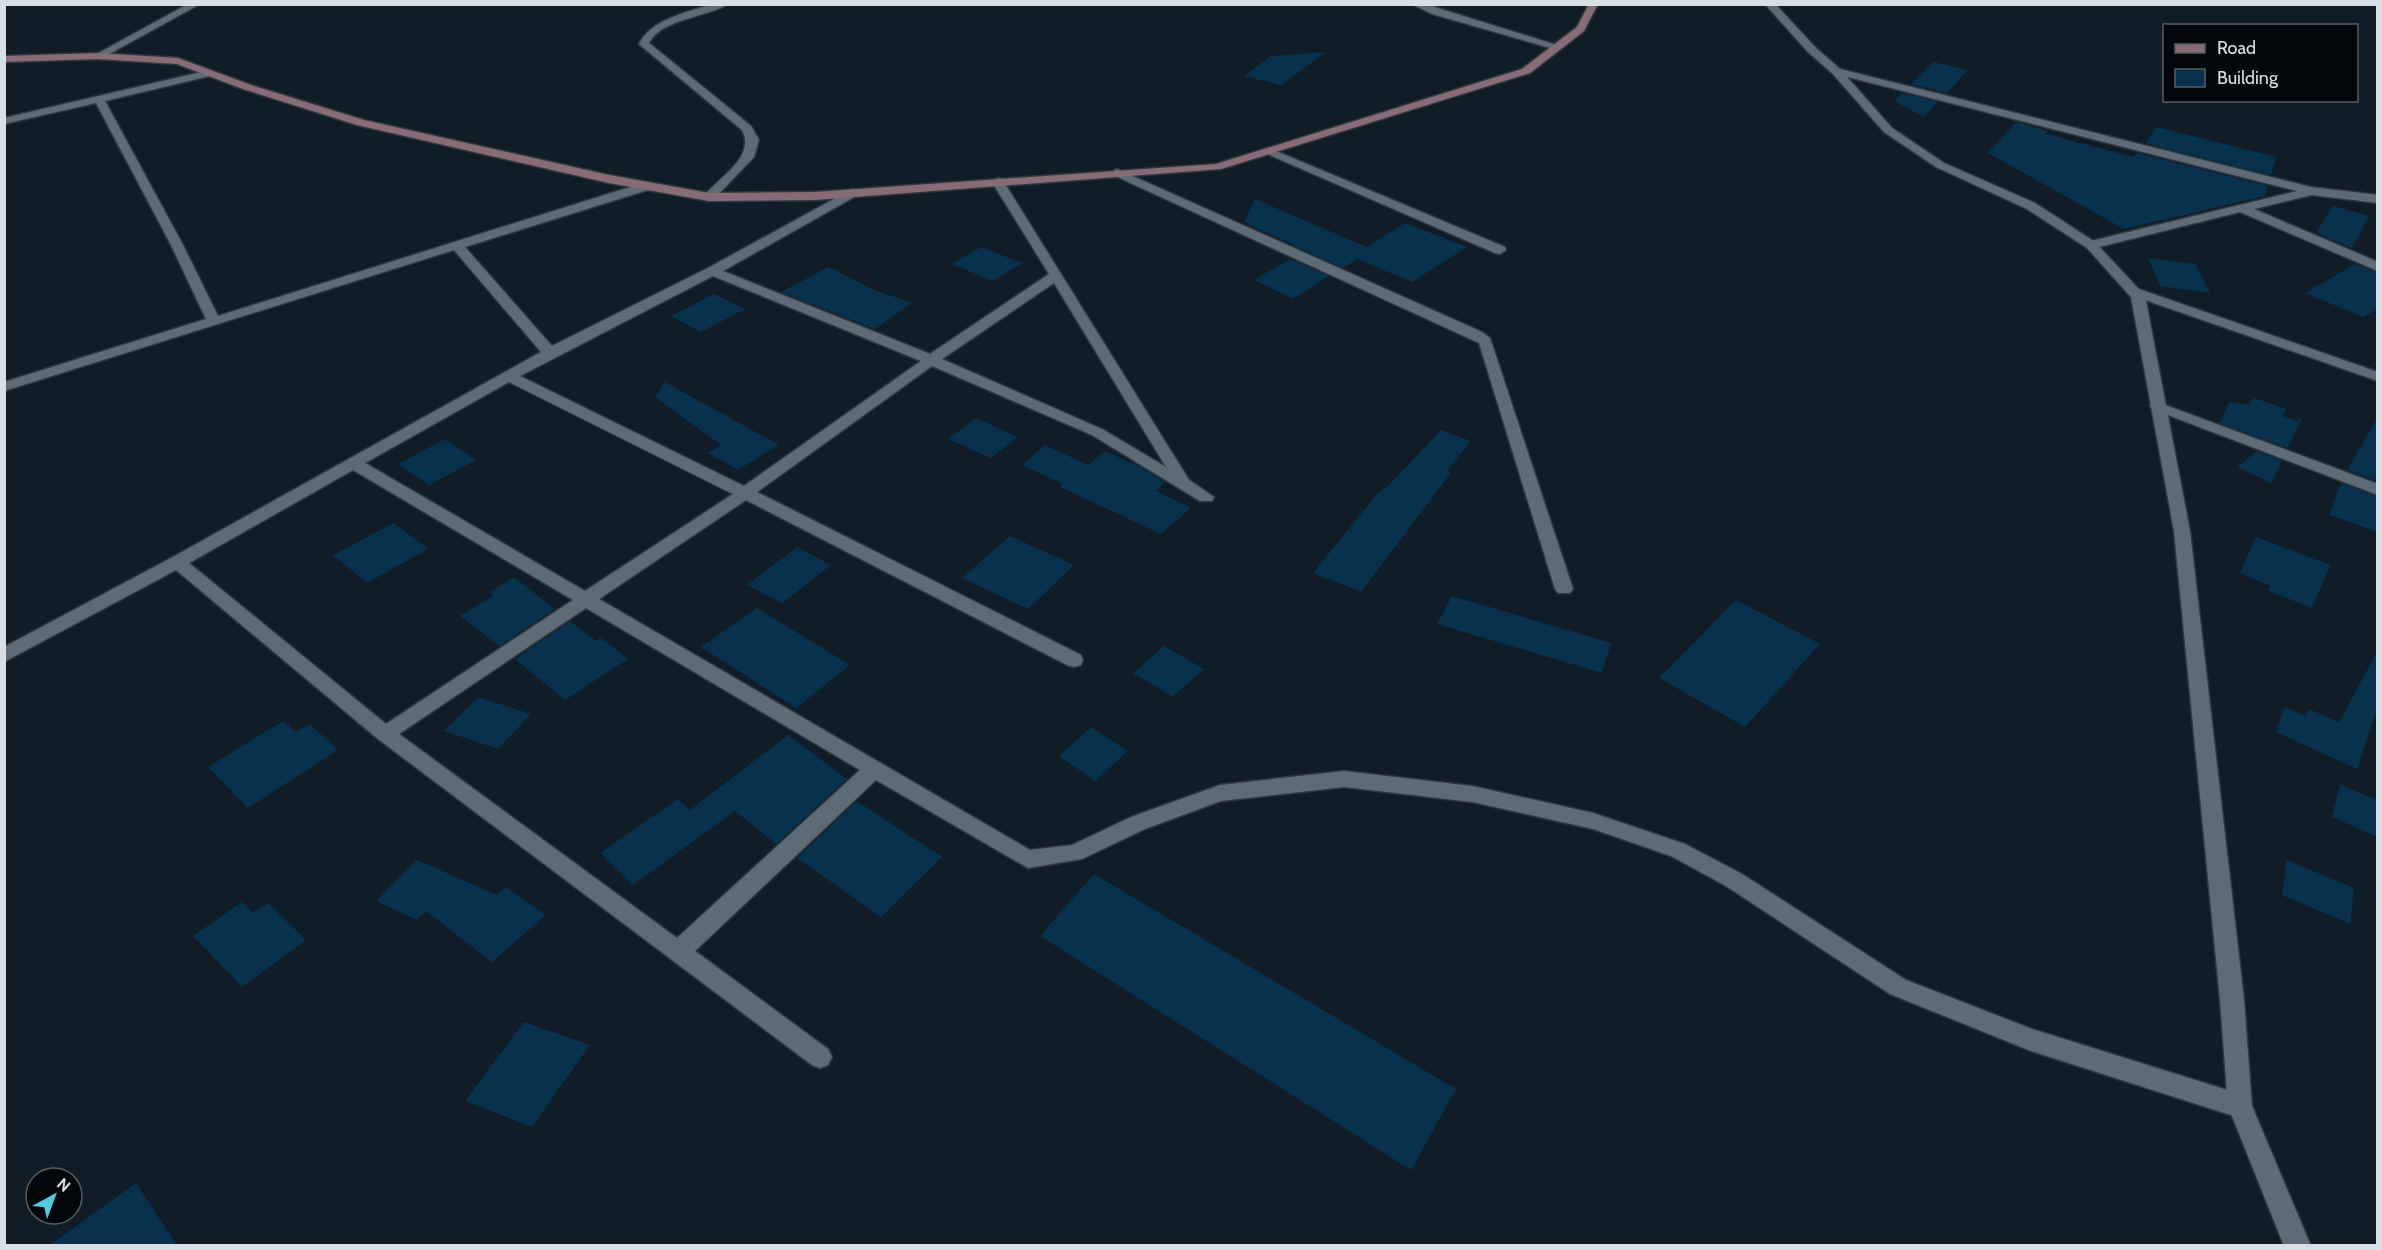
<svg xmlns="http://www.w3.org/2000/svg" width="2382" height="1250" font-family="Cabin,sans-serif">
  <style>
    .building { fill: #07314c }
    .lines { fill: none; stroke-linecap: round; stroke-linejoin: round }
    .minor-casing { stroke: #30373e; stroke-width: 3 }
    .tertiary-casing { stroke: #30373e; stroke-width: 3 }
    .secondary-casing { stroke: #30373e; stroke-width: 3 }
    .minor { fill: #5d6b76; fill-rule: evenodd }
    .tertiary { fill: #5d6b76; fill-rule: evenodd }
    .secondary { fill: #876c76; fill-rule: evenodd }
  </style>
  <rect width="100%" height="100%" fill="#111d26"/>
  <!-- building -->
  <path class="building" d="M1326 52 1281 85 1244 76 1271 56Z
    M1933 62 1968 70 1947 93 1911 84Z
    M1902 93 1938 102 1924 117 1894 101Z
    M2016 122 2048 131 2045 134 2134 157 2137 153 2268 186 2265 196 2124 229 1988 153Z
    M2157 127 2276 157 2271 175 2145 143Z
    M1255 199 1367 247 1405 223 1467 247 1412 282 1357 259 1343 268 1244 222Z
    M2333 206 2369 216 2352 248 2316 233Z
    M981 247 1022 263 993 281 952 264Z
    M2148 258 2196 264 2210 293 2160 286Z
    M1290 259 1329 276 1293 299 1254 280Z
    M2355 264 2378 273V309L2363 317 2305 293Z
    M829 267 872 289 912 303 875 329 781 292Z
    M714 294 745 309 701 332 671 316Z
    M665 382 779 445 738 470 708 453 721 445 655 397Z
    M2254 398 2287 409 2283 416 2297 421 2302 418 2288 448 2219 423 2230 402 2249 405Z
    M2378 417V481L2347 470Z
    M976 418 1018 437 991 458 948 439Z
    M1441 430 1471 441 1447 471 1451 473 1361 592 1313 573 1382 488 1385 489Z
    M445 439 476 460 429 485 398 464Z
    M1045 445 1088 465 1105 451 1142 468 1165 482 1156 491 1191 508 1161 534 1060 487 1063 484 1022 465Z
    M2257 451 2282 461 2271 483 2237 467Z
    M2341 483 2378 497V532L2329 515Z
    M394 523 428 549 367 583 333 555Z
    M1010 536 1074 565 1028 609 962 578Z
    M2256 537 2330 565 2312 608 2269 591 2271 586 2240 573Z
    M797 547 831 565 782 603 747 585Z
    M514 577 555 609 499 646 460 616 494 595 490 592Z
    M1452 596 1611 643 1602 673 1437 624Z
    M1736 600 1820 644 1745 727 1659 678Z
    M757 608 850 665 796 708 701 647Z
    M570 621 596 641 601 638 628 659 565 700 515 659Z
    M1164 646 1204 669 1173 697 1133 673Z
    M2378 650V706L2357 769 2276 732 2285 707 2306 716 2309 709 2339 722Z
    M478 697 531 714 498 749 444 731Z
    M283 721 296 732 310 724 338 750 248 808 208 767Z
    M1091 727 1128 751 1095 781 1059 756Z
    M788 735 847 779 776 844 735 811 633 885 600 853 678 799 690 810Z
    M2340 784 2378 801V837L2332 817Z
    M857 801 942 857 881 917 797 858Z
    M417 860 497 895 506 887 546 915 492 962 426 911 417 920 376 901Z
    M2287 860 2354 888 2350 924 2282 895Z
    M1094 874 1456 1089 1411 1170 1040 936Z
    M242 902 253 913 268 903 306 940 242 987 193 936Z
    M524 1022 590 1045 532 1127 465 1101Z
    M136 1183 177 1245H50Z"/>
  <g class="lines">
    <!-- minor casing -->
    <g class="minor-casing">
      <path id="minor" d="M188 4H200L102 58 93 56Z
        M713 4H728C708 17 661 19 649 43L751 126 759 140 754 157 713 200 709 201 703 197C719 177 756 158 742 130L639 44C651 19 688 12 713 4Z
        M1412 4H1425L1563 47 1554 49 1432 14Z
        M1836 68 2311 187 2378 195V203L2312 195 2254 209 2378 262V271L2240 212 2091 249 2087 248 2085 245 2087 242 2297 191 1832 73 1831 71Z
        M210 70 215 73 214 75 105 101 183 245 218 316 643 183H651V189L465 247 552 346 708 268 852 189 858 193 856 196 723 271 930 354 1049 274 992 182 998 178 1002 179 1189 480 1214 497 1212 501H1200L1092 435 932 366 757 492 1081 655 1083 660 1081 665 1074 667 1067 665 746 500 599 599 1030 850 1072 845 1131 817 1220 785 1344 771 1472 786 1593 813 1685 844 1742 874 1906 980 2032 1029 2240 1094 2249 1098 2252 1106 2249 1114 2240 1118 2031 1051 1890 994 1726 886 1671 856 1593 829 1472 802 1344 787 1221 801 1145 829 1082 859 1028 868 876 780 695 951 828 1049 832 1057 828 1065 820 1068 812 1065 378 739 176 570 4 662V647L171 558 541 352 454 250 4 391V382L206 319 171 245 96 103 4 124V118ZM713 276 921 361 744 486 520 376ZM1054 283 1166 467 1102 429 942 359ZM509 382 733 494 585 591 365 463ZM353 470 573 600 386 724 189 563ZM586 608 860 770 677 938 399 734Z
        M1269 148 1505 247 1506 250 1500 254 1495 253 1265 153V149Z
        M1117 169 1482 332 1490 338 1573 589 1570 593H1558L1555 589 1479 343 1113 175V171Z
        M2133 287 2378 372V381L2128 294 2126 291 2128 288Z
        M2157 402 2378 484V495L2152 409 2150 406 2152 403Z"/>
    </g>
    <!-- tertiary casing -->
    <g class="tertiary-casing">
      <path id="tertiary" d="M1765 4H1775L1816 48 1840 69 1892 128 1944 163 2035 203 2095 242 2145 296 2190 531 2244 1000 2252 1106 2311 1246H2284L2228 1106 2220 1000 2174 531 2131 297 2087 248 2027 209 1936 167 1884 132 1832 73 1808 52Z"/>
    </g>
    <!-- secondary casing -->
    <g class="secondary-casing">
      <path id="secondary" d="M1589 4H1598L1584 31 1530 73 1221 169 815 200 709 201 609 183 357 125 243 89 177 64 98 59 4 62V56L98 53 178 58 251 85 364 120 609 175 709 193 815 192 1216 164 1522 69 1577 27Z"/>
    </g>
    <!-- minor -->
    <use href="#minor" class="minor"/>
    <!-- tertiary -->
    <use href="#tertiary" class="tertiary"/>
    <!-- secondary -->
    <use href="#secondary" class="secondary"/>
  </g>
  <!-- border -->
  <rect width="2382" height="1250" fill="none" stroke="#d8e0e6" stroke-width="12"/>
  <!-- legend -->
  <rect x="2163" y="24" width="195" height="78" fill="#03070a" stroke="#585e62" stroke-width="1.5"/>
  <rect x="2175" y="44" width="30" height="9" fill="#876c76" stroke="#585e62" stroke-width="1.5"/>
  <text x="2217" y="54" font-size="18" fill="#d8e0e6">Road</text>
  <rect x="2175" y="69" width="30" height="18" fill="#07314c" stroke="#585e62" stroke-width="1.5"/>
  <text x="2217" y="84" font-size="18" fill="#d8e0e6">Building</text>
  <!-- north arrow -->
  <g transform="translate(54 1196) rotate(41)"><circle r="28" fill="#03070a" stroke="#585e62" stroke-width="1.5"/>
  <path d="M0-4.5L10 22L0 15L-10 22Z" fill="#55cadf"/>
  <text y="-9" font-size="16" font-weight="bold" text-anchor="middle" fill="#d8e0e6">N</text>
  </g>
</svg>
